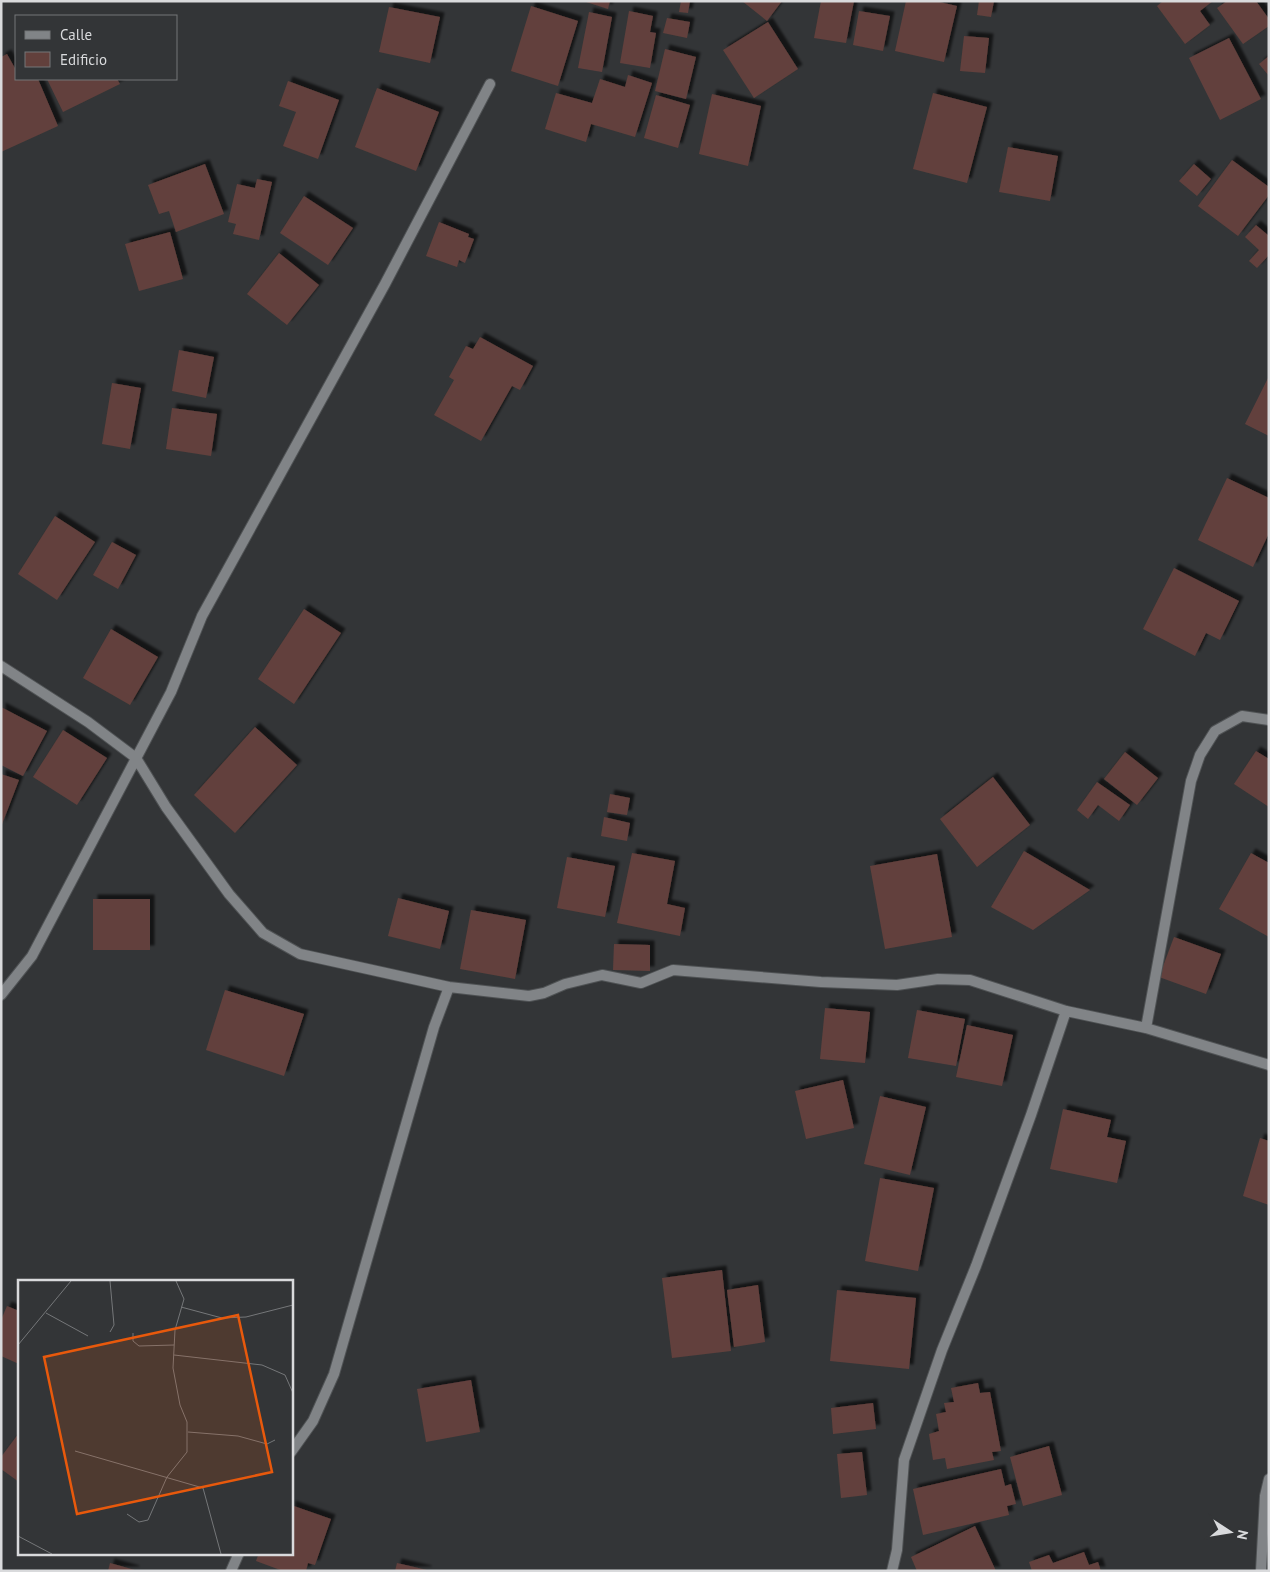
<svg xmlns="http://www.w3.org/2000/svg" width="1270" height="1572" font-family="'PT Sans',sans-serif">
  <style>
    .building { fill: #62403c; filter: url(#shadow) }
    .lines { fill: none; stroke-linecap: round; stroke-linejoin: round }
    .street-casing { stroke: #4f5254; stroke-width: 12 }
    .street { stroke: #818487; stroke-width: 10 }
    .inset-road { fill: none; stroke: #757779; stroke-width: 1 }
    .view { fill: #e8590c; fill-opacity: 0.15; stroke: #e8590c; stroke-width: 2.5 }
    .inset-edge { fill: none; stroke: #d9dadc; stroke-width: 2.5 }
  </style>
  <defs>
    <filter id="shadow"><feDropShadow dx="4.5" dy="-4.5" stdDeviation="1" flood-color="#0009"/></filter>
  </defs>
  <rect width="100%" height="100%" fill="#333537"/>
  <!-- building -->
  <path class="building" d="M583 1H610L608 9Z
    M681 1H690L688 13 679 12Z
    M742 1H782L767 21Z
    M821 1H854L846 43 814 38Z
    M906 1H935L957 6 944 62 895 51Z
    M979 1H994L991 17 977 15Z
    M1163 1H1213L1200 11 1210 25 1185 44 1157 6Z
    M1227 1H1256L1269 19V26L1243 44 1217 8Z
    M531 6 578 21 558 86 511 71Z
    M389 7 440 17 430 63 379 52Z
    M629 11 653 16 650 32 656 33 650 68 620 63Z
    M859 11 890 16 883 51 853 45Z
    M589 12 612 17 602 72 578 68Z
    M667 18 690 22 687 38 663 33Z
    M768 22 798 69 754 98 723 50Z
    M964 36 989 38 985 73 960 71Z
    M1229 38 1261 99 1220 120 1189 58Z
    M665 49 696 57 686 99 655 91Z
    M7 54 16 70V79H38L58 126 1 152V57Z
    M1269 56V76L1259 64Z
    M628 75 652 83 635 137 591 124 586 142 545 129 556 93 592 103 600 79 625 87Z
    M47 79H117L120 84 63 112Z
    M288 81 339 100 318 159 283 146 296 112 279 106Z
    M377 88 439 112 416 171 355 147Z
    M933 93 987 107 967 183 913 169Z
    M712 94 761 106 748 166 699 154Z
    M656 95 690 105 678 148 644 138Z
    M1008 147 1058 156 1050 201 999 192Z
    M1232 160 1269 187V195L1238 236 1198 206Z
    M205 164 224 214 176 232 169 211 159 214 148 185Z
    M1194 164 1211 179 1197 196 1179 181Z
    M257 179 272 182 259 240 233 234 236 224 228 222 237 184 255 188Z
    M304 196 353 228 328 265 280 233Z
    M439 222 469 234 468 237 474 239 465 263 459 260 457 267 426 256Z
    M1256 225 1269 236V255L1257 268 1249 261 1259 250 1245 237Z
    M170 232 183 279 139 291 125 244Z
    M279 253 319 285 287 325 247 294Z
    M480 337 533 366 520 390 512 386 481 441 434 415 454 380 449 377 466 346 473 349Z
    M179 350 214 357 206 398 172 391Z
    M1269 376V436L1245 424Z
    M112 383 141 388 130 449 102 444Z
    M172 408 217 414 211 456 166 449Z
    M1227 478 1269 498V533L1253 567 1198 540Z
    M55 516 95 542 57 600 18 574Z
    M112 542 136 555 118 589 93 575Z
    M1174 568 1239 601 1220 640 1206 633 1195 656 1143 629Z
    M304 609 341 633 294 704 258 679Z
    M111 629 158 657 130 705 83 678Z
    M1 707 47 731 23 776 1 765Z
    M255 727 297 765 235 833 194 795Z
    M63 730 107 758 77 805 33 777Z
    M1256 751 1269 759V807L1234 784Z
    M1125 752 1158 778 1137 805 1104 779Z
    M1 774 19 780 1 827Z
    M993 777 1030 825 977 867 940 819Z
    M1097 782 1130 805 1119 821 1098 805 1088 819 1077 810Z
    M610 794 630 798 627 815 607 812Z
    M604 817 630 823 627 841 601 836Z
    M1024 851 1090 890 1033 930 991 907Z
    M632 853 675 861 667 904 685 908 680 936 617 923Z
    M1251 853 1269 863V937L1219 909Z
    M937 854 952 937 885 949 870 866Z
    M567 857 615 866 605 917 557 908Z
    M398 898 449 911 440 949 388 936Z
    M93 899H150V950H93Z
    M471 910 526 920 515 979 460 969Z
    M1174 937 1221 954 1206 994 1159 977Z
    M614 944 650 945V971L613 970Z
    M225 990 304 1014 284 1076 206 1050Z
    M825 1008 870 1012 865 1063 820 1059Z
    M917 1010 965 1019 956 1066 908 1058Z
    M967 1025 1013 1035 1002 1086 956 1077Z
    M843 1080 854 1128 806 1139 795 1091Z
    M880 1096 926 1107 910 1175 864 1164Z
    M1063 1109 1111 1120 1107 1137 1126 1141 1117 1183 1050 1169Z
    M1260 1138 1269 1141V1205L1243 1196Z
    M880 1178 934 1188 918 1271 865 1261Z
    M722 1270 731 1351 672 1358 662 1278Z
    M758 1285 765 1342 734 1347 727 1290Z
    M837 1290 916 1298 909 1369 830 1361Z
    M7 1306 19 1311V1364L1 1356V1320Z
    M471 1380 480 1432 426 1442 417 1389Z
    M978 1383 980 1393 990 1392 1001 1451 992 1452 994 1460 947 1469 945 1458 933 1460 929 1434 939 1431 936 1414 946 1412 944 1403 954 1402 951 1388Z
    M873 1403 876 1429 833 1434 831 1408Z
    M19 1433V1482L1 1469V1457Z
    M1049 1446 1062 1495 1023 1506 1010 1457Z
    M862 1452 867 1495 841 1498 837 1454Z
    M1001 1469 1005 1486 1011 1484 1016 1504 1007 1506 1009 1515 923 1535 913 1489Z
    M291 1505 331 1519 315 1565 308 1563 306 1571H283L256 1561 259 1553H291Z
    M975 1526 996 1571H917L911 1557Z
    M1084 1552 1089 1565 1098 1562 1101 1571H1032L1029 1562 1049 1555 1053 1563Z
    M110 1563 135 1570V1571H108Z
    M397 1563 427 1570V1571H395Z"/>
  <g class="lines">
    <!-- street casing -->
    <g class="street-casing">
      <path id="street" d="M1 666 88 722 136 758 166 807 229 894 263 933 300 954 449 987 529 996 544 993 565 984 602 975 641 983 673 970 821 982 897 985 938 979 970 980 1066 1011 1146 1028 1269 1065
        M1 995 32 956 171 692 202 616 385 284 490 84
        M1146 1028 1191 781 1200 755 1215 731 1242 716 1269 720
        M291 1452 313 1421 334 1374 434 1027 449 987
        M231 1571 239 1553
        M892 1571 897 1550 904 1460 942 1350 976 1266 1031 1115 1066 1011
        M1261 1571 1265 1496 1269 1479"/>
    </g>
    <!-- street -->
    <use href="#street" class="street"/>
  </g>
  <!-- overview -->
  <g transform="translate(18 1280)">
    <rect width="275" height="275" fill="#333537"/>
    <path class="inset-road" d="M92 1 96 45 92 52M163 27 204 38 228 37 275 25M28 33 70 56M115 53V61L121 66 156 65M0 65 53 1M156 75 244 85 267 95 275 113M170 152 220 156 249 164 257 160M57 171 185 208 203 274M109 234 121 242 130 240 149 197 169 172V142L162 125 155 88 157 50 166 19 158 1M0 256 34 274"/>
    <path class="view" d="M220 35 254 192 59 234 26 77Z"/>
    <rect width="275" height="275" class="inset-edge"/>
  </g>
  <!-- border -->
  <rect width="1270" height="1572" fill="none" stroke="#d9dadc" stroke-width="5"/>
  <!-- legend -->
  <rect x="15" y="15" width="162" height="65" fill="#333537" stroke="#757779"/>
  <rect x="25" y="31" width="25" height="8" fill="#818487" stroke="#757779"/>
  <text x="60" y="40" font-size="15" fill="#d9dadc">Calle</text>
  <rect x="25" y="52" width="25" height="15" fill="#62403c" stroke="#757779"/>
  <text x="60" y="65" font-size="15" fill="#d9dadc">Edificio</text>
  <!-- north arrow -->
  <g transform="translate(1230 1532) rotate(102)" stroke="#333537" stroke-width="4" paint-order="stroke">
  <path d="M0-4L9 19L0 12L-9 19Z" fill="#d9dadc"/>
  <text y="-8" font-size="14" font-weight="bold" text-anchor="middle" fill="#d9dadc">N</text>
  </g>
</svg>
